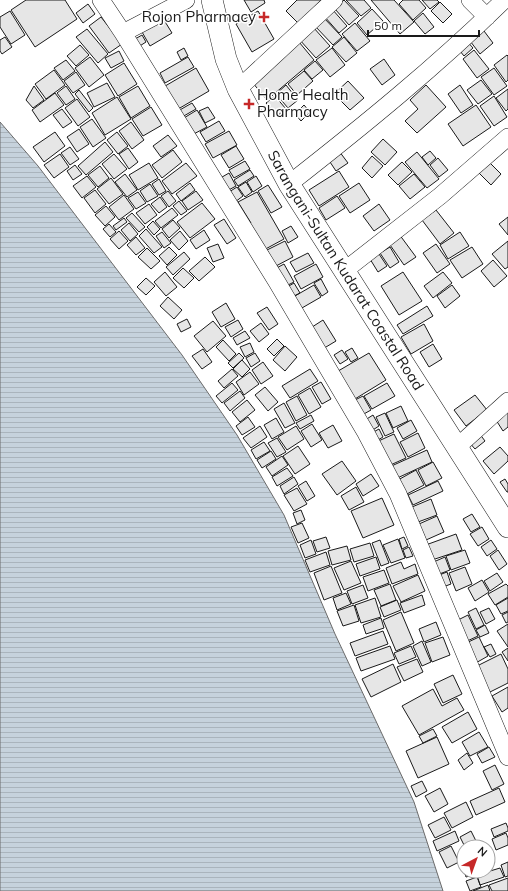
<svg xmlns="http://www.w3.org/2000/svg" width="508" height="891" font-family="Mulish,sans-serif">
  <style>
    .water { fill: url(#water-rules); stroke: #6a6a6a }
    .building { fill: #e6e6e6; stroke: #1a1a1a }
    .lines { fill: none; stroke-linecap: round; stroke-linejoin: round }
    .minor-casing { stroke: #1a1a1a; stroke-width: 18 }
    .major-casing { stroke: #1a1a1a; stroke-width: 22 }
    .minor { stroke: #fff; stroke-width: 17 }
    .major { stroke: #fff; stroke-width: 21 }
    .poi-dot { fill: #c62828; stroke: #fff; stroke-width: 1.5 }
    .labels { text-anchor: middle; stroke-width: 3; stroke-linejoin: round; paint-order: stroke }
    .poi-label { font-size: 15px; fill: #1a1a1a; stroke: #fff; text-anchor: end }
    .street-label { font-size: 15px; fill: #1a1a1a; stroke: #fff }
  </style>
  <defs>
    <pattern id="water-rules" width="6" height="5" patternUnits="userSpaceOnUse"><rect width="6" height="5" fill="#c6d2dc"/><path d="M0 2.5h6" fill="none" stroke="#aab4bc"/></pattern>
  </defs>
  <rect width="100%" height="100%" fill="#fff"/>
  <!-- water -->
  <path class="water" d="M0 122 38 166 182 355 237 435 284 515 335 634 414 802 443 891H0Z"/>
  <!-- building -->
  <path class="building" d="M26 0H65L77 19 35 47 11 10Z
    M244 0H264L265 3 251 12Z
    M297 0H321L298 23 286 11Z
    M344 0 359 16 349 25 335 9Z
    M346 0H364L371 8 361 16Z
    M371 0H394L414 22 400 34Z
    M403 0H419L426 8 413 20 399 4Z
    M422 0H437L439 2 430 9Z
    M440 2 452 14 443 23 431 11Z
    M88 4 95 14 83 23 76 13Z
    M332 9 347 26 339 33 324 16Z
    M372 9 383 21 367 35 357 23Z
    M10 11 25 35 11 44 0 27V17Z
    M258 11 274 39 252 52 236 24Z
    M423 13 434 27 425 34 414 21Z
    M101 17 122 44 109 53 89 26Z
    M323 17 342 37 333 45 314 25Z
    M164 20 172 33 150 46 142 32Z
    M355 23 370 41 357 51 342 34Z
    M313 27 330 46 316 58 299 39Z
    M481 27 493 43 480 54 467 37Z
    M87 29 108 54 98 63 76 37Z
    M142 35 146 42 135 49 130 42Z
    M5 37 12 47 2 54 0 51V40Z
    M344 37 357 53 346 62 332 47Z
    M465 39 473 48 464 56 456 46Z
    M299 42 314 60 267 100 252 82Z
    M80 45 89 55 76 66 67 56Z
    M184 48 188 56 181 60 177 52Z
    M332 48 345 65 330 77 316 60Z
    M474 50 489 69 477 78 463 59Z
    M119 51 124 61 111 68 105 58Z
    M507 55 508 56V80L506 82 494 65Z
    M90 57 104 75 89 87 75 68Z
    M188 57 194 67 165 83 160 73Z
    M384 59 395 75 382 85 370 69Z
    M66 60 75 71 63 80 54 68Z
    M315 61 323 70 312 79 304 70Z
    M124 63 137 84 118 96 105 75Z
    M196 68 209 91 173 112 160 89Z
    M494 68 507 86 494 95 481 77Z
    M54 70 65 85 46 99 35 84Z
    M304 71 313 81 297 95 288 84Z
    M76 72 85 85 73 93 64 81Z
    M481 80 492 94 478 104 467 90Z
    M348 81 364 98 350 110 334 94Z
    M107 83 115 97 94 107 87 93Z
    M286 85 298 100 288 108 276 94Z
    M426 85 446 107 417 133 405 121 418 109 410 100Z
    M460 85 473 105 461 113 448 94Z
    M34 86 44 100 33 108 26 100Z
    M66 86 75 99 66 105 57 93Z
    M138 86 150 106 131 118 119 97Z
    M508 89V109L506 111 496 98Z
    M79 90 93 108 89 112 75 94Z
    M55 93 64 105 40 122 32 110Z
    M275 96 286 109 277 116 266 103Z
    M494 96 507 117 494 126 480 106Z
    M117 97 131 119 105 135 92 113Z
    M77 99 90 117 78 126 65 108Z
    M192 103 196 109 182 117 178 111Z
    M304 105 310 112 301 121 295 114Z
    M476 105 491 127 463 146 448 124Z
    M151 107 162 125 143 136 132 119Z
    M208 107 215 118 205 123 199 111Z
    M62 109 72 122 63 128 53 115Z
    M197 110 207 127 188 137 179 121Z
    M92 119 106 138 93 147 80 127Z
    M219 121 225 131 206 142 200 132Z
    M131 122 144 140 132 149 119 131Z
    M79 129 89 144 77 152 67 137Z
    M229 131 237 145 213 158 205 144Z
    M55 132 65 146 44 162 33 147Z
    M117 132 128 146 118 154 107 140Z
    M168 135 177 146 161 157 153 146Z
    M383 139 397 152 385 165 371 152Z
    M105 142 113 152 86 175 78 166Z
    M236 146 244 159 229 168 221 155Z
    M70 147 79 159 70 165 61 153Z
    M128 148 138 162 129 169 119 154Z
    M173 150 182 162 162 178 152 165Z
    M339 151 348 163 336 171 328 159Z
    M430 151 436 158 428 165 422 157Z
    M417 152 439 179 427 188 405 162Z
    M60 154 69 167 54 178 44 165Z
    M114 154 127 169 114 179 102 164Z
    M372 156 383 166 372 178 362 168Z
    M438 158 448 170 439 177 430 165Z
    M487 160 501 174 491 185 477 171Z
    M245 161 250 169 234 178 229 170Z
    M402 162 412 172 398 185 388 175Z
    M149 163 158 178 138 190 129 175Z
    M186 163 197 176 172 194 162 181Z
    M75 165 82 174 73 180 67 171Z
    M100 166 109 178 98 187 88 175Z
    M250 170 254 176 238 186 234 180Z
    M339 171 349 187 319 206 309 190Z
    M229 173 236 186 225 192 217 180Z
    M125 174 137 190 127 197 115 182Z
    M414 174 425 187 410 199 399 186Z
    M87 176 96 187 82 198 73 186Z
    M256 176 262 186 253 192 247 182Z
    M111 178 123 194 109 204 97 189Z
    M159 179 166 191 159 195 152 184Z
    M246 182 252 192 245 197 238 187Z
    M190 183 195 190 181 201 176 194Z
    M359 183 370 200 350 213 339 196Z
    M150 184 158 196 147 202 140 191Z
    M268 185 282 207 271 213 258 191Z
    M237 187 243 196 235 202 229 192Z
    M95 190 106 204 95 213 84 198Z
    M168 191 176 201 169 207 161 196Z
    M196 191 203 200 188 210 182 201Z
    M138 192 146 203 136 209 128 198Z
    M257 192 284 239 260 252 245 227 251 223 238 202Z
    M124 195 134 209 119 220 109 207Z
    M337 196 345 208 326 220 319 208Z
    M160 197 167 207 159 213 151 204Z
    M179 201 187 211 181 215 173 206Z
    M202 203 215 219 190 238 177 222Z
    M149 204 157 215 145 224 136 213Z
    M379 204 390 220 374 231 363 216Z
    M106 206 115 217 105 226 95 215Z
    M172 208 178 215 161 228 155 221Z
    M436 210 454 233 440 244 422 220Z
    M132 213 145 227 139 232 126 218Z
    M508 217V235L499 224Z
    M124 218 127 222 116 230 113 226Z
    M224 219 236 238 227 244 214 225Z
    M173 220 180 228 169 238 162 229Z
    M153 221 160 229 154 235 147 227Z
    M129 223 138 234 130 241 121 230Z
    M109 224 116 232 110 237 103 229Z
    M291 226 298 237 288 243 282 231Z
    M146 229 162 247 154 253 139 236Z
    M204 230 210 240 196 249 190 240Z
    M119 231 128 241 119 249 110 239Z
    M180 231 188 241 179 250 170 240Z
    M162 232 171 243 164 248 156 236Z
    M460 232 469 246 448 259 440 245Z
    M399 234 416 257 404 265 388 242Z
    M136 237 145 248 136 255 127 245Z
    M285 241 293 257 276 266 267 250Z
    M508 241V267L505 269 492 254Z
    M218 244 224 258 213 262 207 248Z
    M436 244 450 264 437 273 423 253Z
    M169 247 177 255 167 265 159 256Z
    M390 247 399 262 390 268 380 253Z
    M472 247 483 264 462 278 450 260Z
    M147 248 160 261 151 269 138 257Z
    M184 252 190 259 173 275 166 267Z
    M308 253 314 263 296 272 290 262Z
    M379 254 387 266 378 272 370 259Z
    M205 257 215 267 199 281 189 271Z
    M493 260 507 276 494 287 481 271Z
    M284 264 294 282 282 288 273 270Z
    M316 264 323 277 301 289 294 276Z
    M183 268 194 278 184 288 173 278Z
    M165 272 177 287 166 296 154 282Z
    M403 272 422 301 399 315 381 286Z
    M443 272 452 283 433 298 424 286Z
    M146 278 155 286 146 295 137 287Z
    M321 279 328 292 322 296 314 283Z
    M294 283 300 293 288 299 282 290Z
    M314 285 321 297 295 312 288 300Z
    M452 285 460 296 445 308 437 296Z
    M168 297 182 310 174 319 160 306Z
    M226 303 235 319 221 327 212 312Z
    M427 306 433 316 403 334 397 325Z
    M267 307 278 324 269 330 257 313Z
    M187 319 191 327 181 332 177 324Z
    M238 320 243 329 231 337 225 327Z
    M323 320 336 341 321 350 309 329Z
    M213 321 226 336 207 352 194 336Z
    M261 323 269 334 259 342 250 331Z
    M424 324 433 341 411 354 401 337Z
    M245 331 250 338 237 345 233 338Z
    M277 339 284 346 274 356 267 349Z
    M223 340 236 354 229 361 216 347Z
    M250 343 254 352 245 357 240 347Z
    M433 344 442 359 429 367 420 352Z
    M285 346 297 357 285 371 273 360Z
    M352 348 358 358 351 362 345 352Z
    M203 349 212 362 202 369 192 356Z
    M342 350 348 359 340 364 334 355Z
    M239 353 244 358 233 368 228 363Z
    M255 353 260 361 251 367 246 358Z
    M369 353 386 380 350 402 333 374Z
    M242 360 250 369 242 377 233 369Z
    M263 362 273 376 261 384 252 370Z
    M232 369 238 376 224 388 218 381Z
    M310 369 318 381 290 398 282 386Z
    M250 372 259 384 244 395 236 382Z
    M321 382 331 399 322 404 312 387Z
    M232 383 238 390 222 403 216 396Z
    M387 383 395 396 372 409 364 396Z
    M265 387 278 402 268 411 255 395Z
    M310 388 321 407 309 414 298 395Z
    M240 391 245 398 230 411 224 403Z
    M475 395 487 410 466 426 454 410Z
    M297 396 307 415 296 421 286 402Z
    M363 396 371 410 362 415 353 401Z
    M247 400 255 410 240 422 232 412Z
    M284 403 295 423 285 428 274 409Z
    M401 406 408 421 393 428 386 413Z
    M508 407V427L503 431 496 420Z
    M385 413 394 432 385 436 376 417Z
    M311 415 314 421 300 429 296 423Z
    M373 415 379 426 368 433 362 422Z
    M248 417 255 427 242 435 236 426Z
    M276 418 284 432 272 439 264 425Z
    M411 420 417 431 403 439 397 428Z
    M312 424 322 440 311 447 301 431Z
    M333 425 342 441 328 448 319 433Z
    M260 426 267 437 251 448 243 438Z
    M296 426 304 439 287 450 278 437Z
    M379 429 383 437 373 443 368 435Z
    M418 433 425 448 408 457 400 442Z
    M479 433 485 441 475 449 468 441Z
    M394 434 406 458 386 467 374 443Z
    M277 438 286 452 277 457 268 443Z
    M264 442 270 451 256 459 251 450Z
    M298 446 310 464 295 474 283 456Z
    M500 447 508 456V461L494 474 483 461Z
    M427 450 432 462 393 480 387 468Z
    M271 451 276 459 262 468 257 460Z
    M282 456 288 465 272 476 266 467Z
    M342 461 356 481 337 495 322 474Z
    M433 462 442 478 426 486 418 470Z
    M287 468 293 476 277 486 272 477Z
    M416 470 424 485 405 495 398 480Z
    M371 474 379 486 363 496 356 484Z
    M294 477 298 484 284 494 280 486Z
    M505 479 508 484V492H507L500 482Z
    M306 481 315 496 307 501 298 486Z
    M438 481 443 491 413 505 408 495Z
    M356 487 364 502 349 510 341 496Z
    M297 488 307 504 294 511 284 495Z
    M382 498 394 525 363 538 351 511Z
    M431 499 437 515 418 522 412 507Z
    M301 510 305 520 297 524 293 513Z
    M472 514 480 527 471 532 463 519Z
    M437 516 444 532 426 540 419 524Z
    M302 523 309 538 298 543 291 527Z
    M482 527 489 539 478 546 470 534Z
    M456 534 462 550 429 561 423 546Z
    M326 537 330 548 317 552 313 541Z
    M404 537 408 546 402 549 399 539Z
    M398 539 405 558 391 563 383 545Z
    M311 540 316 554 305 558 300 545Z
    M380 540 389 563 381 566 372 543Z
    M491 540 497 549 487 556 481 547Z
    M370 543 374 556 354 562 350 549Z
    M347 546 351 560 332 565 328 551Z
    M409 547 413 556 406 558 403 550Z
    M465 550 470 563 451 570 446 556Z
    M498 550 507 564 499 570 490 556Z
    M326 552 330 565 310 572 305 560Z
    M376 557 380 569 360 576 356 564Z
    M445 557 450 570 434 576 429 564Z
    M351 561 361 583 344 590 334 568Z
    M401 562 404 569 415 564 418 574 392 584 386 568Z
    M331 566 342 593 324 600 314 573Z
    M465 567 472 584 456 591 449 573Z
    M384 570 389 583 368 591 363 577Z
    M447 572 451 584 443 587 439 575Z
    M497 573 503 582 490 591 484 581Z
    M418 575 425 591 401 602 393 586Z
    M482 580 489 592 475 601 468 588Z
    M390 584 396 600 381 606 374 590Z
    M506 584 508 586V597L495 605 488 594Z
    M363 585 368 598 352 604 347 591Z
    M346 593 351 604 337 610 333 598Z
    M422 595 425 605 404 613 400 603Z
    M375 598 381 617 361 623 355 605Z
    M508 598V611L501 614 496 605Z
    M397 600 401 610 384 617 380 607Z
    M354 605 359 621 343 626 337 611Z
    M476 608 484 625 476 629 468 612Z
    M489 608 495 619 486 624 480 612Z
    M401 612 414 643 396 651 383 620Z
    M508 612V622L506 623 502 615Z
    M468 615 478 636 463 643 454 622Z
    M381 618 384 628 366 634 363 625Z
    M436 622 441 635 424 642 419 629Z
    M508 624V647L497 631Z
    M485 625 489 633 480 637 476 630Z
    M383 631 388 644 355 656 350 643Z
    M443 637 450 655 432 662 425 643Z
    M479 637 488 656 474 664 464 644Z
    M422 641 431 662 422 666 413 646Z
    M491 644 496 654 490 657 484 647Z
    M390 646 395 659 361 671 356 658Z
    M411 646 416 657 399 664 394 653Z
    M508 648V661L502 652Z
    M501 654 508 669V683L486 694 473 668Z
    M417 659 423 672 404 681 397 667Z
    M393 664 401 682 371 697 362 679Z
    M453 675 462 694 443 703 434 684Z
    M508 687V708L502 712 492 696Z
    M433 689 442 706 457 698 464 710 419 735 402 706Z
    M468 712 477 729 452 743 442 727Z
    M433 729 437 736 423 743 419 736Z
    M479 732 488 747 470 756 462 742Z
    M437 737 449 764 418 778 406 751Z
    M489 747 495 757 482 763 477 754Z
    M467 753 473 763 464 770 458 760Z
    M495 765 504 784 492 790 483 771Z
    M422 781 427 791 416 797 411 786Z
    M440 788 448 804 434 812 425 796Z
    M499 788 505 802 476 815 470 801Z
    M466 802 473 817 452 828 444 813Z
    M444 817 451 830 435 838 428 825Z
    M506 823 508 828V831L494 837 491 829Z
    M455 831 459 841 437 851 433 841Z
    M471 831 479 847H465L460 837Z
    M506 833 508 838V845L496 850 492 839Z
    M451 846 459 862 447 868 439 852Z
    M508 862V876L505 877 501 865Z
    M500 868 504 877 480 885 477 875Z
    M464 871H479L480 873 466 877Z
    M477 877 481 887 470 891 466 881Z
    M508 878V891H492L489 885Z
    M488 885 490 891H473Z"/>
  <g class="lines">
    <!-- minor casing -->
    <g class="minor-casing">
      <path id="minor" d="M101 0 123 33 277 282 366 433 398 494 508 757
        M470 0 487 17
        M123 33 186 0
        M238 89 334 0
        M289 184C363 126 437 66 504 0
        M344 271 440 196 508 137
        M457 447 508 401"/>
    </g>
    <!-- major casing -->
    <g class="major-casing">
      <g id="major">
        <path id="s1" d="M212 0 226 59 238 89 289 184 508 527"/>
      </g>
    </g>
    <!-- minor -->
    <use href="#minor" class="minor"/>
    <!-- major -->
    <use href="#major" class="major"/>
  </g>
  <!-- markers -->
  <g class="poi-dot">
    <path d="M262 11h4v4h4v4h-4v4h-4v-4h-4v-4h4z"/>
    <path d="M247 98h4v4h4v4h-4v4h-4v-4h-4v-4h4z"/>
  </g>
  <g class="labels">
    <!-- poi labels -->
    <g class="poi-label">
      <text x="256" y="22">Rojon Pharmacy</text>
      <text x="257" y="100" text-anchor="start">Home Health<tspan x="257" dy="17">Pharmacy</tspan></text>
    </g>
    <!-- street labels -->
    <g class="street-label">
      <text dy="5" stroke="none"><textPath href="#s1" startOffset="304">Sarangani-Sultan Kudarat Coastal Road</textPath></text>
    </g>
  </g>
  <!-- north arrow -->
  <g transform="translate(476 859) rotate(41)"><circle r="19" fill="#ffffff" stroke="#a3a3a3"/>
  <path d="M0-3L7 15L0 10L-7 15Z" fill="#c62828"/>
  <text y="-6" font-size="11" font-weight="bold" text-anchor="middle" fill="#1a1a1a">N</text>
  </g>
  <!-- scale -->
  <path d="M368 30v6h111v-6" fill="none" stroke="#1a1a1a" stroke-width="2"/>
  <text x="374" y="30" font-size="12" fill="#1a1a1a" stroke="#ffffff" stroke-width="3" paint-order="stroke">50 m</text>
</svg>
